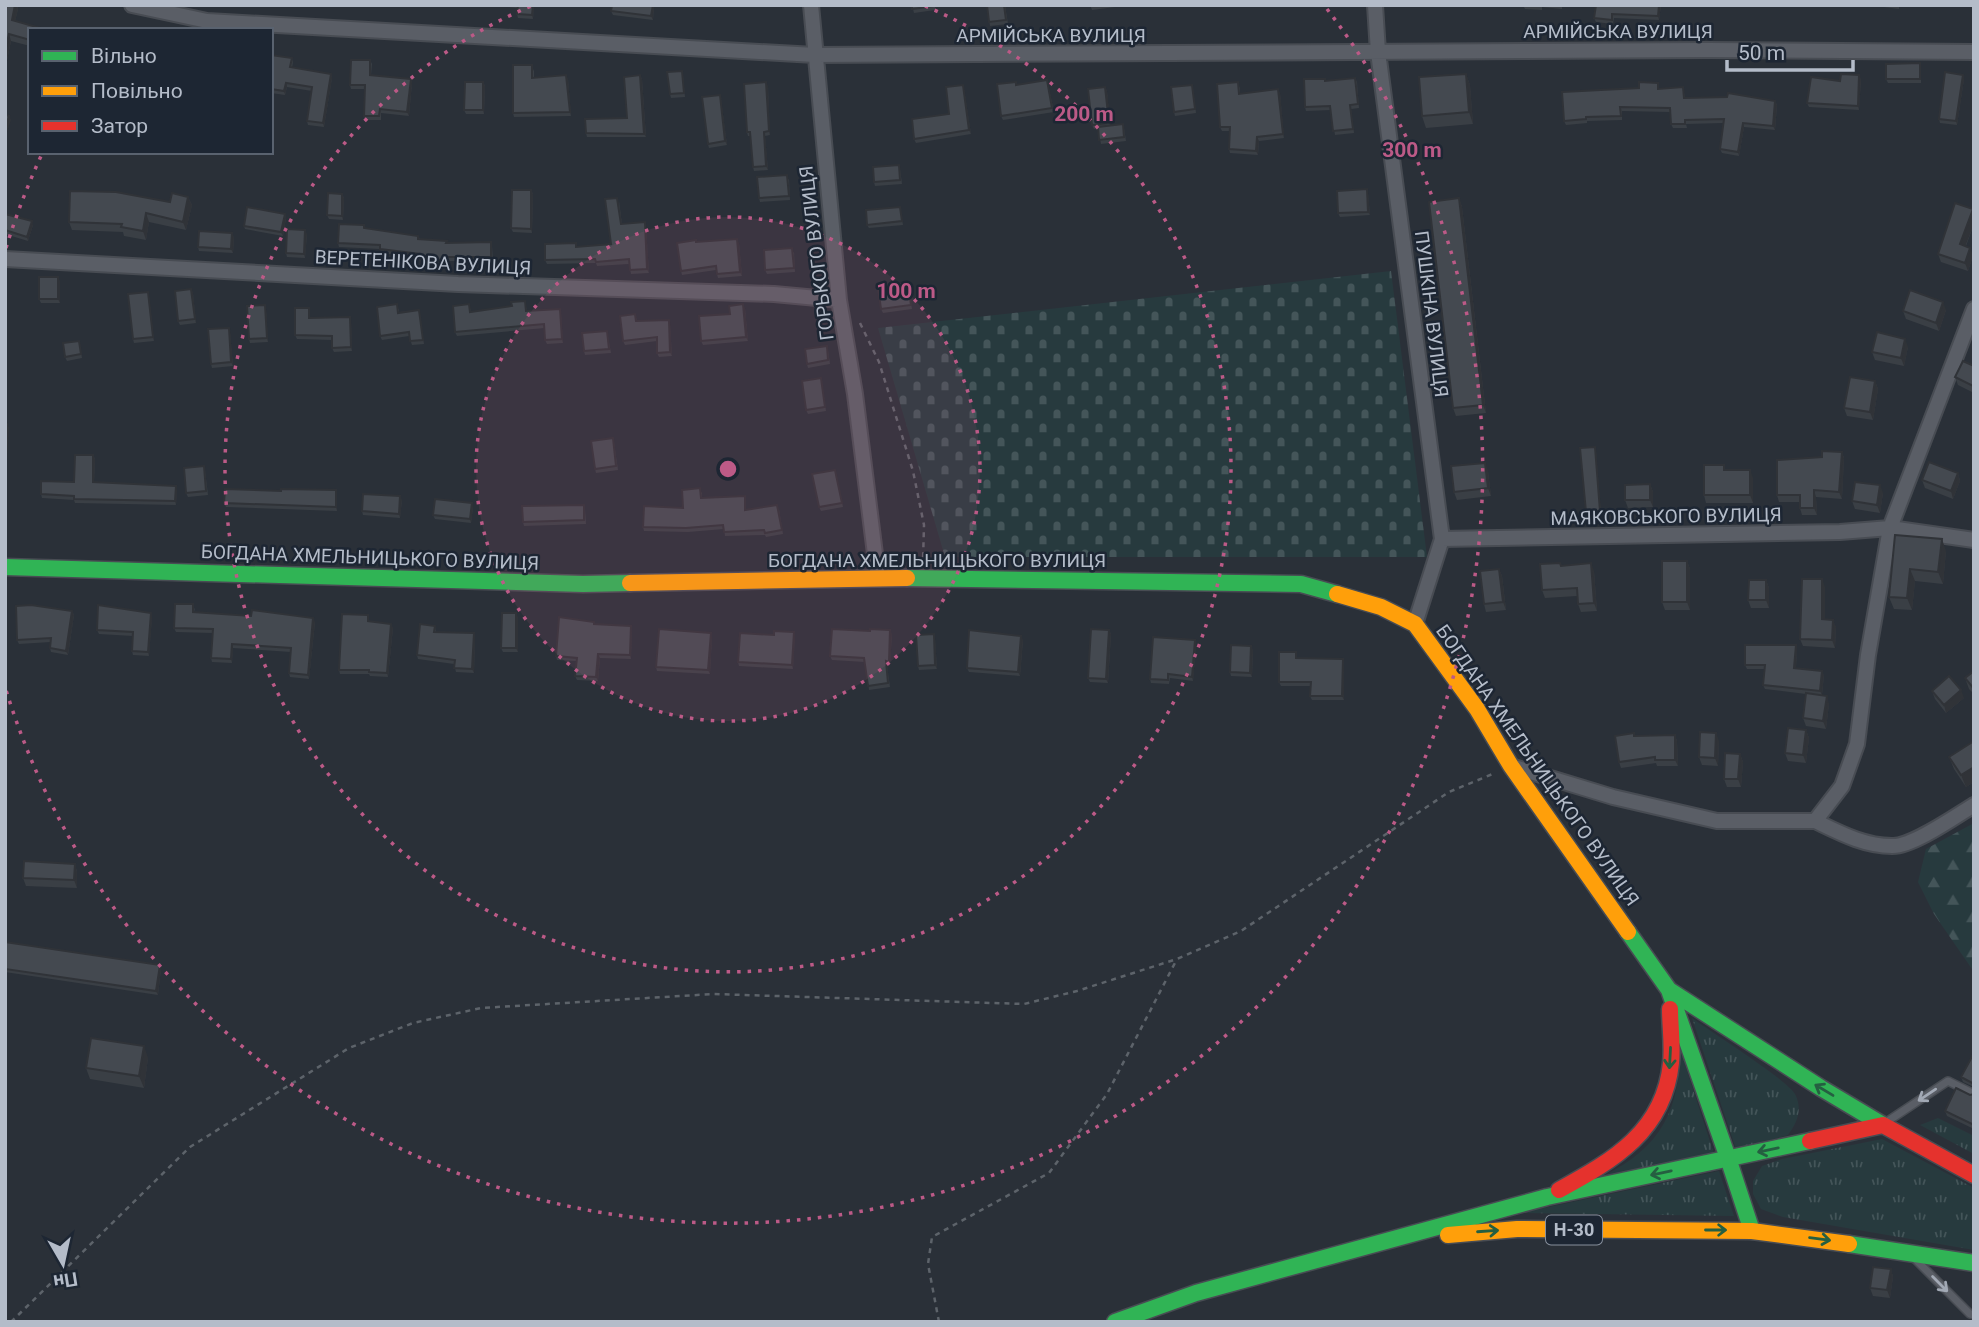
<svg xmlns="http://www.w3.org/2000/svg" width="1979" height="1327" font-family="Roboto,sans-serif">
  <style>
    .grass { fill: url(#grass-tufts) }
    .forest { fill: url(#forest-firs) }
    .cemetery { fill: url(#cemetery-stones) }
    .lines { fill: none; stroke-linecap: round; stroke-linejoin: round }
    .lane-casing { stroke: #484c53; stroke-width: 10 }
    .street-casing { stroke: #484c53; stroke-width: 18 }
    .fast-casing { stroke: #484c53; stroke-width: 19 }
    .slow-casing { stroke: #484c53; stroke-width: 19 }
    .jam-casing { stroke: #484c53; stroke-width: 19 }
    .path { stroke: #5d636a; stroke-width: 2.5; stroke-dasharray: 5 5; stroke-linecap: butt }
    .lane { stroke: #5a5e66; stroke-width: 7 }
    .street { stroke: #5a5e66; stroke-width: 14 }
    .fast { stroke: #30b455; stroke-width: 16 }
    .slow { stroke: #ff9f0a; stroke-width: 16 }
    .jam { stroke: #e5322d; stroke-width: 16 }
    .wall { fill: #3a3f45 }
    .shaded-wall { fill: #303338 }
    .building { fill: #444950; stroke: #303338; stroke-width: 2 }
    .oneway { stroke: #255f41 }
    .oneway2 { stroke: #a2a9b5 }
    .ring { fill: none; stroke: #bc5a87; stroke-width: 3.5; stroke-dasharray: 3.5 7 }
    .labels { text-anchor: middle; stroke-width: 5; stroke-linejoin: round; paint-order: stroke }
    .shield { fill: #1d2633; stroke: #878f9c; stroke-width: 2 }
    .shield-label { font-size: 18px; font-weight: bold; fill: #b4bcc9 }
    .street-label { font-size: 19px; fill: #b4bcc9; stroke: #1d2633 }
    .centre { fill: #bc5a87; stroke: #1d2633; stroke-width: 3.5 }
    .ring-label { font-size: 21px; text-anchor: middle; font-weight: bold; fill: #bc5a87; stroke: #1d2633; stroke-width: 5; stroke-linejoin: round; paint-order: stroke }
  </style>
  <defs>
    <pattern id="grass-tufts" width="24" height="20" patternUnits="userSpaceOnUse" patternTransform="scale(1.75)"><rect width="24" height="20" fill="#273a3e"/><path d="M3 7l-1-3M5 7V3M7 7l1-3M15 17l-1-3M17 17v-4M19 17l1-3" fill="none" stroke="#445559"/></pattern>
    <pattern id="forest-firs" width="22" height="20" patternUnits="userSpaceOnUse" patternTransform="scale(1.75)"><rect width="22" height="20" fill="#273a3e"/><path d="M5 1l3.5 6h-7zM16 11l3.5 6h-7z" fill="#445559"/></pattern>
    <pattern id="cemetery-stones" width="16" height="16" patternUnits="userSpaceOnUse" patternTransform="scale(1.75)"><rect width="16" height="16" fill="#273a3e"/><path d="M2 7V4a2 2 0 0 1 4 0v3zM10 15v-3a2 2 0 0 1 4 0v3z" fill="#445559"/></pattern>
  </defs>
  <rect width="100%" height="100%" fill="#2a3038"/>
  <!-- grass -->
  <path class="grass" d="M1692 1018C1711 1032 1786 1079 1795 1094 1803 1110 1797 1122 1788 1135L1736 1149Z
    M1679 1046 1714 1154 1593 1180C1656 1154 1682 1114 1679 1046Z
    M1938 1118 1974 1136V1154L1920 1125Z
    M1882 1139 1974 1188V1250L1783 1217 1761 1209 1753 1194V1181L1762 1166 1782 1159Z
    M1719 1171 1734 1216 1520 1213Z"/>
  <!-- forest -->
  <path class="forest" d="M1974 823V972L1934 914 1918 882 1926 849Z"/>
  <!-- cemetery -->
  <path class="cemetery" d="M1391 271 1427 557H945L878 328Z"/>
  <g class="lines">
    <!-- lane casing -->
    <g class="lane-casing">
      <path id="lane" d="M1888 1121 1948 1081 1974 1094
        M1915 1259 1970 1314 1974 1315"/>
    </g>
    <!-- street casing -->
    <g class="street-casing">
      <path id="street" d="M132 5 207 21 815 55 1708 50 1974 52
        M811 5 839 300 855 394 878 578
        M1375 5 1378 52 1442 539 1415 624
        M5 259 458 284 774 294 839 300
        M1442 539 1840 532 1890 528 1974 540
        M1511 766 1613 797 1717 821H1815L1842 786 1857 744 1868 655 1890 528 1974 309
        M1815 821C1840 833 1864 846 1892 846 1912 847 1956 816 1974 805"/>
    </g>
    <!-- fast casing -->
    <g class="fast-casing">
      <path id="fast" d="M5 567 583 584 630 583
        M907 578 1301 584 1337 594
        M1628 932 1669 990 1728 1158
        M1669 990 1821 1088 1883 1125
        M1728 1158 1752 1231
        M1849 1244 1974 1263
        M1115 1322 1196 1293 1547 1197 1810 1141"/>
    </g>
    <!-- slow casing -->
    <g class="slow-casing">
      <path id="slow" d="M630 583 907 578
        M1337 594 1381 607 1415 624 1477 709 1511 766 1628 932
        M1448 1235 1517 1229 1752 1231 1849 1244"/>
    </g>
    <!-- jam casing -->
    <g class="jam-casing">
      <path id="jam" d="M1810 1141 1883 1125 1974 1175
        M1559 1190C1614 1160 1664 1131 1671 1063 1673 1045 1670 1027 1670 1009"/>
    </g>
    <!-- path -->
    <path class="path" d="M860 323 879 362 913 471 924 525 923 561
      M11 1322 190 1147 349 1048 413 1023 481 1008 714 994 1024 1004 1077 991 1177 959 1241 931 1449 792 1495 773
      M939 1322 928 1264 932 1237 1049 1173 1107 1094 1177 959"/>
    <!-- lane -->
    <use href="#lane" class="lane"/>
    <!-- street -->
    <use href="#street" class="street"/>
    <!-- fast -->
    <use href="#fast" class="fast"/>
    <!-- slow -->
    <use href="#slow" class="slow"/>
    <!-- jam -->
    <use href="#jam" class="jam"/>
  </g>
  <!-- wall -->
  <path class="wall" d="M5 5H17L18 9 15 21 30 30V46L11 41 5 70Z
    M434 5H453L452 7Z
    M487 5H534L533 19 518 18 517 14 518 8Z
    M725 5H751V7Z
    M912 5H935V10L914 13Z
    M987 5H1005L1008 24 990 26Z
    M1090 5H1115V7L1092 10Z
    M1476 5H1496L1476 7Z
    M1523 5H1562V9L1542 7V10L1525 9Z
    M1596 5H1661L1659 20 1614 18 1613 24 1596 22 1594 18Z
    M1884 5H1899V9L1884 7Z
    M654 6 653 20 613 15 611 11Z
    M271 55 292 58 293 62 292 68 331 74 332 78 324 127 308 125 307 121 312 91 287 87 285 95 271 93Z
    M370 60 372 64 371 75 411 79 412 83 409 116 381 113V120H365L364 116 365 89H351L350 85Z
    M1921 67V83H1888L1886 79Z
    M534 69V78L568 79 571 116 514 117 513 113Z
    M1466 74 1470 85 1473 124 1426 128 1422 116Z
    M640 75 642 79 646 137H587L586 133 627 118Z
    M683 75 685 97 671 98 670 94Z
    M1963 75 1964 79 1957 125 1940 123 1939 119Z
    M1355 78 1357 82 1359 108 1351 109 1354 133 1335 135 1331 110 1306 111 1305 107 1325 81Z
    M1861 79 1859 110 1809 107 1807 103 1840 81Z
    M483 82 485 86 484 114H466L464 110Z
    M1048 84 1054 112 1003 120 1001 116Z
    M768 86 770 135 765 136 768 170 754 171 753 167 751 136H748L747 132Z
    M1240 86V94L1280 93 1284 138 1259 141 1258 155 1230 153 1229 149 1230 131H1222L1220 127Z
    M1105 87 1107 91 1110 125 1124 128 1126 141 1101 144 1098 128 1094 129 1092 125Z
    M1659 87V89L1683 87 1685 98 1775 101 1777 105 1775 130 1744 127 1739 156 1722 153 1720 149 1723 123 1686 124 1687 128H1673L1671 124 1670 112 1622 111V120L1587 121V123L1566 125 1564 121Z
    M964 89 971 134 916 143 914 139 949 114Z
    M1193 89 1196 113 1175 116 1174 112Z
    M721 99 727 145 709 148 708 144Z
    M899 165 900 169 902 184 875 186 874 182Z
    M789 179 790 200 760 202 759 198Z
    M531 190 533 194 532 233 513 232 511 228Z
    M1368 193 1370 215 1340 217 1338 213Z
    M342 194 344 198 343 220 329 219 327 215Z
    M188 197 192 205 186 230 149 222 146 240 124 236 123 232 72 230 69 222 170 202Z
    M1459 198 1462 207 1486 413 1456 416 1453 408Z
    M619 201 622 224 645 222 646 226 649 273 631 274 629 264 597 266 596 263 547 264 545 260 577 247 611 244Z
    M900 207 903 225 869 228 867 225Z
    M1973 209 1974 224 1966 246 1973 256 1968 271 1941 262 1938 254Z
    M5 214 33 225 28 241 5 234Z
    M285 214 286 218 283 236 245 229 244 226Z
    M364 225 365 228 418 236 420 239 447 241V243L492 246 493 261H447V264L421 263 420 258 381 253 380 249 339 247 338 243Z
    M307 234 305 258 287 257 286 253Z
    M234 237 233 253 199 251 198 247Z
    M696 242 739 243 742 276 718 278 716 270 682 275 681 271Z
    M794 252 795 272 767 274 765 270Z
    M60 281V303H41L39 299Z
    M908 284 912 309 883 313 881 309Z
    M191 289 193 293 196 323 180 325 178 321Z
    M149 296 154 341 134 343 133 339Z
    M525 301 527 311 560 309 561 313 563 343 547 344 545 340V328L457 336 455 332 469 304 471 312 512 306Z
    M265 305 266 309 268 342 250 343 249 339Z
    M309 308 310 318 350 317 351 321 352 351 334 352 332 348V340L297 339 295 335Z
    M399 308V312L419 310 424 344 412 345 409 336 382 340 380 336Z
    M745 308 748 341 703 345 701 341Z
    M1946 310 1939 331 1906 319 1903 311Z
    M637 318V321L669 320 670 324 672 356 659 357 657 353V341L625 345 623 341Z
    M229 328 230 332 233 366 212 368 211 364Z
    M607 331 611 353 585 355 584 351Z
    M79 341 82 358 67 361 65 357Z
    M1908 347 1904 366 1875 360 1872 352Z
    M828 350 830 364 808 368 807 364Z
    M1974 366V393L1958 385 1955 377Z
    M1875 381 1878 389 1873 420 1847 416 1844 408Z
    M822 382 826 411 808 414 806 410Z
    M614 442 618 470 596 473 595 469Z
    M1596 451 1601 515 1587 516 1586 512Z
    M1842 452 1844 458 1842 499 1816 497 1817 515H1802L1800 508V502H1779L1777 495 1822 457Z
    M93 455 95 459 94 482 177 490 176 505 75 503 74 500 42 498 41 494 74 482Z
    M205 470 208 495 188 497 186 493Z
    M1726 470 1753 478V503H1706L1704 495Z
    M1488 471 1491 496 1457 500 1454 492Z
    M1958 473 1960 481 1953 499 1925 488 1922 480Z
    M836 474 843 507 821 511 819 507Z
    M1650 484 1653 492V507L1628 508 1625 500Z
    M702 492V497L745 496 746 500V510L779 509 783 534 766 537 765 535 725 536 724 529 688 532 644 531 643 527 683 508Z
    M1883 493 1880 513 1855 509 1852 501Z
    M337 494V511L226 507 224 503Z
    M402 500 400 518 363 515 362 511Z
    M473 507 471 523 435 519 433 515Z
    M585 509 586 524 524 526 523 522Z
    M1895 535 1946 551 1943 584 1915 581 1912 610 1894 609 1889 597Z
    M1687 561 1690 569V610H1665L1662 602Z
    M1560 563 1561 566 1594 571 1597 611 1581 612 1578 604 1577 596 1545 598 1542 590Z
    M1499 569 1502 576 1506 610 1486 612 1484 604Z
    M1766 580 1769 588V608H1751L1748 600Z
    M1825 587V619L1836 627 1835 648 1803 646 1800 639Z
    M195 608 194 612 315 622 309 679 290 677 289 673 291 652 233 648 232 663 212 662 211 658 213 633 176 632 174 628Z
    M72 611 74 615 68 655 51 652 50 648 51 642 19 644 17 640Z
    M152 617 149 656 133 655 132 651 133 636 99 634 97 630Z
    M518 617V652H503L501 648Z
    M369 619V622L393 628 388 677 370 676 369 674H340L339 670Z
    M594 622 595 624 631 626 632 630 631 659 600 658 598 681 577 680 575 676 576 661 557 660 556 656Z
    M435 626 436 632 474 633 475 637 474 673 456 672 454 664 418 659 417 655Z
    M1109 630 1111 634 1108 683 1090 682 1088 678Z
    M892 634 890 665H887L890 687 869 690 865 662 832 660 830 656Z
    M774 635 795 636 793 669 739 666 738 662Z
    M712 637 710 674 657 671 656 667Z
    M935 638 937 669 919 670 918 666Z
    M1023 640 1020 676 969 672 967 668Z
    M1195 640 1196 644 1193 681 1170 678 1169 684 1151 683 1150 679Z
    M1796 645 1797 649 1796 668 1824 675 1822 695 1829 704 1826 729 1806 726 1803 718 1806 694 1765 689 1763 685 1765 669H1747L1745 665Z
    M1253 650 1252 677 1231 676 1230 672Z
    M1296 652 1297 658 1344 663V700H1312L1310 696 1311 686H1281L1279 682Z
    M1974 671V694L1969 689 1965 678Z
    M1932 691 1964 698 1946 713 1935 699Z
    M1806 730 1809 738 1806 763 1788 761 1785 753Z
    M1675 735 1677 741 1678 766H1657L1656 763 1621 768 1619 762 1634 736Z
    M1719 741 1718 766 1702 765 1699 757Z
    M1974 741V782L1966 787 1954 769 1949 757Z
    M1740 754 1743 762 1741 787H1727L1724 779Z
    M75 864 77 872V888L26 886 23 878Z
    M5 942 161 969 158 995 5 972Z
    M1974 1053V1087L1963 1082 1961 1077Z
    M148 1058 144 1088 90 1079 86 1068Z
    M1974 1094V1129L1947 1116 1945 1111Z
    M1891 1269 1893 1277 1890 1298 1873 1296 1870 1288Z"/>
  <!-- shaded-wall -->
  <path class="shaded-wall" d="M15 5H17L18 9 14 26 12 20Z
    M533 5H534L533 19 532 15Z
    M653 5H654L653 20 651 16Z
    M1659 5H1661L1659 20 1658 16Z
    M9 34 11 41 5 70V51Z
    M331 74 332 78 324 127 323 123Z
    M1466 74 1470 85 1473 124 1469 112Z
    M566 75 568 79 571 116 570 112Z
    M640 75 642 79 646 137 644 134Z
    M1859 75 1861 79 1859 110 1858 106Z
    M1963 75 1964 79 1957 125 1956 121Z
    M411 79 412 83 409 116 407 112Z
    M483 82 485 86 484 114 483 110Z
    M766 82 768 86 770 135 769 131Z
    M286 83 287 87 285 95 284 91Z
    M963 85 964 89 971 134 969 130Z
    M1105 87 1107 91 1111 127 1109 123Z
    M1278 89 1280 93 1284 138 1283 134Z
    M720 95 721 99 727 145 725 141Z
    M1775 101 1777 105 1775 130 1773 126Z
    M9 116 11 120 5 137V129Z
    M1743 123 1744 127 1739 156 1738 152Z
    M764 132 765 136 768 170 766 166Z
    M1257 137 1259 141 1258 155 1256 151Z
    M1367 189 1368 193 1370 215 1368 212Z
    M531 190 533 194 532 233 531 229Z
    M342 194 344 198 343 220 342 216Z
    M188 197 192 205 186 230 183 222Z
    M1459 198 1462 207 1486 413 1483 405Z
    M1973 209 1974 224 1963 252 1960 244Z
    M146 213 149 222 146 240 143 231Z
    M285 214 286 218 283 236 281 232Z
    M32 221 33 225 28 241 27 237Z
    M645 222 646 226 649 273 647 269Z
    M305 230 307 234 305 258 304 254Z
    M232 233 234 237 233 253 231 249Z
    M737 239 739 243 742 276 740 272Z
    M1970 248 1973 256 1968 271 1965 263Z
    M58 277 60 281V303L58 299Z
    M191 289 193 293 196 323 195 319Z
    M148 292 149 296 154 341 153 337Z
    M1943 302 1946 310 1939 331 1936 323Z
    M743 304 745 308 748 341 746 337Z
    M265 305 266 309 268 342 267 338Z
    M560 309 561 313 563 343 562 339Z
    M350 317 351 321 352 351 351 347Z
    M669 320 670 324 672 356 670 352Z
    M229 328 230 332 233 366 231 362Z
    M1905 339 1908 347 1904 366 1901 358Z
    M1875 381 1878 389 1873 420 1870 412Z
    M7 424 9 428 7 460 5 456Z
    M1595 447 1596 451 1601 515 1600 511Z
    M1842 452 1844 458 1842 499 1839 492Z
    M93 455 95 459 94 486 93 482Z
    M1485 463 1488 471 1491 496 1488 488Z
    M1750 470 1753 478V503L1750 495Z
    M1958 473 1960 481 1953 499 1951 491Z
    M1650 484 1653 492V507L1650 500Z
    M1880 485 1883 493 1880 513 1877 505Z
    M176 486 177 490 176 505 175 501Z
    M336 490 337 494V511L336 507Z
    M1814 490 1816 497 1817 515 1814 508Z
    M400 496 402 500 400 518 399 514Z
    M472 503 473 507 471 523 470 519Z
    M1942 539 1946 551 1943 584 1938 572Z
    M1687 561 1690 569V610L1687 602Z
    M1591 563 1594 571 1597 611 1594 603Z
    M1499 569 1502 576 1506 610 1503 602Z
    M1910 569 1915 581 1912 610 1907 598Z
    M1822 579 1825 587V627L1822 619Z
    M1766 580 1769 588V608L1766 600Z
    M72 611 74 615 68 655 66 651Z
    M151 613 152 617 149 656 148 652Z
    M516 613 518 617V652L516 648Z
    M313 618 315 622 309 679 308 675Z
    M1833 620 1836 627 1835 648 1832 640Z
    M391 624 393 628 388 677 387 673Z
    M631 626 632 630 631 659 630 655Z
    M890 630 892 634 890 665 889 662Z
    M1109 630 1111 634 1108 683 1106 679Z
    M794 632 795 636 793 669 792 665Z
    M474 633 475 637 474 673 472 669Z
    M711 633 712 637 710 674 708 670Z
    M934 634 935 638 937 669 935 665Z
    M1021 636 1023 640 1020 676 1018 672Z
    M1195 640 1196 644 1193 681 1192 677Z
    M232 644 233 648 232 663 231 659Z
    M1796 645 1797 649 1796 672 1794 668Z
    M1251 646 1253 650 1252 677 1250 673Z
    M598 654 600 658 598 681 596 677Z
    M1343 659 1344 663V700L1342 696Z
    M1822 671 1824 675 1822 695 1820 691Z
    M1961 690 1964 698 1946 713 1944 705Z
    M1827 696 1829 704 1826 729 1823 721Z
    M1806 730 1809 738 1806 763 1803 755Z
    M1716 733 1719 741 1718 766 1715 758Z
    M1675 735 1677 741 1678 766 1675 760Z
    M1740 754 1743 762 1741 787 1738 779Z
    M1974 767V782L1966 787 1961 775Z
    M75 864 77 872V888L74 880Z
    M160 965 161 969 158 995 156 991Z
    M144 1046 148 1058 144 1088 139 1076Z
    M1891 1269 1893 1277 1890 1298 1887 1290Z"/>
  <!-- building -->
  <path class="building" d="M5 5H15L12 20 47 30H30V40L9 34 5 51Z
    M518 5H533L532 15 517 14Z
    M612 5H653L651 16 611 11Z
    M912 5H934V6L912 9Z
    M987 5H1004L1006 20 989 22Z
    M1596 5H1659L1658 16 1612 14V20L1594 18Z
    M271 55 292 58 290 67 331 74 323 123 307 121 312 87 286 83 284 91 271 89Z
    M351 60H370V75L411 79 407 112 380 109 379 116H364L365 85H350Z
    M1920 63V79H1886V64Z
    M513 65H532V78L566 75 570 112 513 113Z
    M682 71 684 93 670 94 667 72Z
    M1945 72 1963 75 1956 121 1939 119Z
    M1466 74 1469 112 1422 116 1419 77Z
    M1841 74 1859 75 1858 106 1807 103 1811 77 1840 81Z
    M640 75 644 134 586 133 585 119 627 118 624 77Z
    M1355 78 1358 104 1350 105 1353 129 1333 131 1330 106 1305 107 1304 79H1325V81Z
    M1047 80 1052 108 1001 116 997 84 1016 82V85Z
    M465 82H483V110H464Z
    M766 82 769 131 764 132 766 166 753 167 750 132H747L744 84Z
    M1238 82 1239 94 1278 89 1283 134 1257 137 1256 151 1229 149 1230 127H1220L1217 84Z
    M1639 82 1658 83V89L1683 87 1684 98 1727 97 1728 93 1775 101 1773 126 1743 123 1738 152 1720 149 1724 119 1685 120V124H1671L1670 108 1620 107 1621 116 1586 117V119L1564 121 1562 92 1639 88Z
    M963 85 969 130 914 139 912 119 949 114 946 87Z
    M1192 85 1195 109 1174 112 1171 87Z
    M1105 87 1109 123 1092 125 1088 89Z
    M720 95 725 141 708 144 702 97Z
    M5 115 9 116 5 129Z
    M1123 124 1124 137 1099 140 1098 127Z
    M899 165 900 180 874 182 873 167Z
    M787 175 789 196 759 198 757 177Z
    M1367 189 1368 212 1338 213 1337 191Z
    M512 190H531V229L511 228Z
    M70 191 116 192 170 202 172 193 188 197 183 222 146 213 143 231 121 227 122 224 69 222Z
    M328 193 342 194V216L327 215Z
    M617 198 621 224 645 222 647 269 630 270 629 259 596 262 595 259 545 260V244L576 243V247L611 244 605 199Z
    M1459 198 1483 405 1453 408 1429 202Z
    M1955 203 1973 209 1960 244 1970 248 1965 263 1938 254Z
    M247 207 285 214 281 232 244 226Z
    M900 207 902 221 867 225 866 210Z
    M5 214 32 221 27 237 5 230Z
    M339 224 364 225V228L418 236V239L447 241 446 243 491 242V257H446V260L420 259V254L380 249V245L338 243Z
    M287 229 305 230 304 254 286 253Z
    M199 231 232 233 231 249 198 247Z
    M737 239 740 272 717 274 716 266 681 271 677 243 696 240V242Z
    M792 248 794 268 765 270 764 250Z
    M39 277H58V299H39Z
    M908 284 911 305 881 309 878 288Z
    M191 289 195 319 178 321 175 291Z
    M1910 290 1943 302 1936 323 1903 311Z
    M148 292 153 337 133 339 128 294Z
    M525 301 526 311 560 309 562 339 545 340 544 324 455 332 453 306 469 304 470 312 512 306 511 302Z
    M397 304 398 313 419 310 423 340 410 341 409 332 380 336 377 307Z
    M743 304 746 337 701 341 699 316 730 314 729 306Z
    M265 305 267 338 249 339 247 306Z
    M295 308H309V318L350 317 351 347 332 348V336L295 335Z
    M635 314 636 321 669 320 670 352 657 353V337L623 341 620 316Z
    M229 328 231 362 211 364 208 329Z
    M607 331 609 349 584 351 582 333Z
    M1877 332 1905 339 1901 358 1872 352Z
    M79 341 81 354 65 357 63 343Z
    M827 346 828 360 807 364 805 349Z
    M1963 361 1974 366V384L1973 386 1955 377Z
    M1850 377 1875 381 1870 412 1844 408Z
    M821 378 825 407 806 410 802 381Z
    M5 423 7 424 5 454Z
    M613 438 616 466 595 469 591 441Z
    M1595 447 1600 511 1586 512 1580 448Z
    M1822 451 1842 452 1839 492 1814 490V508H1800V495H1777V460L1822 457Z
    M75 455H93V482L176 486 175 501 74 499V496L41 494V481L74 482Z
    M1929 462 1958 473 1951 491 1922 480Z
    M1485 463 1488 488 1454 492 1451 466Z
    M1704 465H1724V470H1750V495H1704Z
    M204 466 206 491 186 493 184 468Z
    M835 470 842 503 819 507 812 474Z
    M1855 482 1880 485 1877 505 1852 501Z
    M1650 484V500H1625V485Z
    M700 488 701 498 745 496V510L777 505 782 530 765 533 764 530 724 532 723 525 686 528 643 527 644 506 683 508 682 490Z
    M225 489 281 491V489L336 490V507L224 503Z
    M363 494 400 496 399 514 362 511Z
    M435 499 472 503 470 519 433 515Z
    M584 505V520L523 522 522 506Z
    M1895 535 1942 539 1938 572 1910 569 1907 598 1889 597Z
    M1662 561H1687V602H1662Z
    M1560 563 1561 566 1591 563 1594 603 1578 604 1577 588 1542 590 1540 564Z
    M1499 569 1503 602 1484 604 1480 571Z
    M1802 579H1822V619L1833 620 1832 640 1800 639Z
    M1749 580H1766V600H1748Z
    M175 604H193V612L251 616 252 610 313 618 308 675 289 673 291 648 232 644 231 659 211 658 213 629 174 628Z
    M31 605 72 611 66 651 50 648 51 638 17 640 16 606Z
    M98 605 151 613 148 652 132 651 133 632 97 630Z
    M502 613H516V648H501Z
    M342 614 368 615V621L391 624 387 673 369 672V670H339Z
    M559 617 594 622V624L631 626 630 655 598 654 596 677 575 676 577 658 556 656Z
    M420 624 435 626 434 632 474 633 472 669 454 668 455 660 417 655Z
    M659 629 711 633 708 670 656 667Z
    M832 629 870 631V629L890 630 889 662 886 661 888 683 868 686 864 658 830 656Z
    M1091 629 1109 630 1106 679 1088 678Z
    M969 630 1021 636 1018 672 967 668Z
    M774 631 794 632 792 665 738 662 740 633 774 635Z
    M934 634 935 665 918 666 916 635Z
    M1153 637 1195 640 1192 677 1168 674V680L1150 679Z
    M1231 645 1251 646 1250 673 1230 672Z
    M1745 645H1796L1794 668 1822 671 1820 691 1763 685 1765 665H1745Z
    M1279 652H1296V658L1343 659 1342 696H1310L1311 682H1279Z
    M1974 671V689L1965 678Z
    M1949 676 1961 690 1944 705 1932 691Z
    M1806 693 1827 696 1823 721 1803 718Z
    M1788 728 1806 730 1803 755 1785 753Z
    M1700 732 1716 733 1715 758 1699 757Z
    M1634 733V736L1675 735V760H1655V757L1619 762 1615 736Z
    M1974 741V767L1961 775 1949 757Z
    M1725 753 1740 754 1738 779H1724Z
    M24 861 75 864 74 880 23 878Z
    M5 942 160 965 156 991 5 969Z
    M91 1038 144 1046 139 1076 86 1068Z
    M1974 1053V1084L1961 1077Z
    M1956 1088 1970 1095 1974 1094V1125L1945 1111Z
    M1873 1267 1891 1269 1887 1290 1870 1288Z"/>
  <!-- one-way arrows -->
  <defs><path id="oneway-shaft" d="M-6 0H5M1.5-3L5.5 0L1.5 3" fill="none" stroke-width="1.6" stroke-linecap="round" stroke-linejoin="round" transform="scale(1.75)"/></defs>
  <g class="oneway">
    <use href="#oneway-shaft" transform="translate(1670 1058) rotate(93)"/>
    <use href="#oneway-shaft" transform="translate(1824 1090) rotate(-149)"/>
    <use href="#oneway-shaft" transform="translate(1768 1150) rotate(168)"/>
    <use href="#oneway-shaft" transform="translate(1661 1173) rotate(168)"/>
    <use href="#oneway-shaft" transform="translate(1716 1230)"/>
    <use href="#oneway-shaft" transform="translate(1488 1231) rotate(-4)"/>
    <use href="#oneway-shaft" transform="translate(1820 1239) rotate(7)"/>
  </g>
  <g class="oneway2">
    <use href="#oneway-shaft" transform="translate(1927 1095) rotate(146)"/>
    <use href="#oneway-shaft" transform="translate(1940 1284) rotate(45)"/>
  </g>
  <!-- distance rings -->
  <circle cx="728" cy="469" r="252" fill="#bc5a87" fill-opacity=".12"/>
  <g class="ring">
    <circle cx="728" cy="469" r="252"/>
    <path d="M925 6A503 503 0 1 1 531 6"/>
    <path d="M6 248A755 755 0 0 1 41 156M1327 9A755 755 0 1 1 6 690"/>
  </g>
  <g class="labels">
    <!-- shield labels -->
    <rect class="shield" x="1546" y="1215.5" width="56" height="29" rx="5"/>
    <g class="shield-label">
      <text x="1574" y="1236">Н-30</text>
    </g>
    <!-- street labels -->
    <g class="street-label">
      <text x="1618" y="38">АРМІЙСЬКА ВУЛИЦЯ</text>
      <text x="1051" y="42">АРМІЙСЬКА ВУЛИЦЯ</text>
      <text transform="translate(816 253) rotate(-97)" y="7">ГОРЬКОГО ВУЛИЦЯ</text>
      <text transform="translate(423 262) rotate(3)" y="7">ВЕРЕТЕНІКОВА ВУЛИЦЯ</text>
      <text transform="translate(1432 314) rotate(83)" y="7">ПУШКІНА ВУЛИЦЯ</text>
      <text transform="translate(1666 516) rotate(-1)" y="7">МАЯКОВСЬКОГО ВУЛИЦЯ</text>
      <text transform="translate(370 557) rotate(2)" y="7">БОГДАНА ХМЕЛЬНИЦЬКОГО ВУЛИЦЯ</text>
      <text x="937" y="567">БОГДАНА ХМЕЛЬНИЦЬКОГО ВУЛИЦЯ</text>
      <text transform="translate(1538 765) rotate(55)" y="7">БОГДАНА ХМЕЛЬНИЦЬКОГО ВУЛИЦЯ</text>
    </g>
  </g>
  <circle cx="728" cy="469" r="10" class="centre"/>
  <g class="ring-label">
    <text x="1084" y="121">200 m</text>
    <text x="1412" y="157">300 m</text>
    <text x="906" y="298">100 m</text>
  </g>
  <!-- border -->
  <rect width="1979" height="1327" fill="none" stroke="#b4bcc9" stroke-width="14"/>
  <!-- legend -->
  <rect x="28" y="28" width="245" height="126" fill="#1d2633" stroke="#59626f" stroke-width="2"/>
  <rect x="42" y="51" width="35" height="10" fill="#30b455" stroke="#59626f" stroke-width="2"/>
  <text x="91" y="63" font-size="21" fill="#b4bcc9">Вільно</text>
  <rect x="42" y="86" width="35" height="10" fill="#ff9f0a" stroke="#59626f" stroke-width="2"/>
  <text x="91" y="98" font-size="21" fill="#b4bcc9">Повільно</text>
  <rect x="42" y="121" width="35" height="10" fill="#e5322d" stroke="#59626f" stroke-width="2"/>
  <text x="91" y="133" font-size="21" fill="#b4bcc9">Затор</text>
  <!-- north arrow -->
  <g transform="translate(63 1264) rotate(171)" stroke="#1d2633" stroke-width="5" paint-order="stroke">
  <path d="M0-5L12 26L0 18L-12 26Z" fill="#b4bcc9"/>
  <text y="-10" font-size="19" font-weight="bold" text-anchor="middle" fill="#b4bcc9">Пн</text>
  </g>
  <!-- scale -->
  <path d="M1727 60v10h126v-10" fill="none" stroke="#b4bcc9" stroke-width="3.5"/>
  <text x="1738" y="60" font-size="21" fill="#b4bcc9" stroke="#1d2633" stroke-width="5" paint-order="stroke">50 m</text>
</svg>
